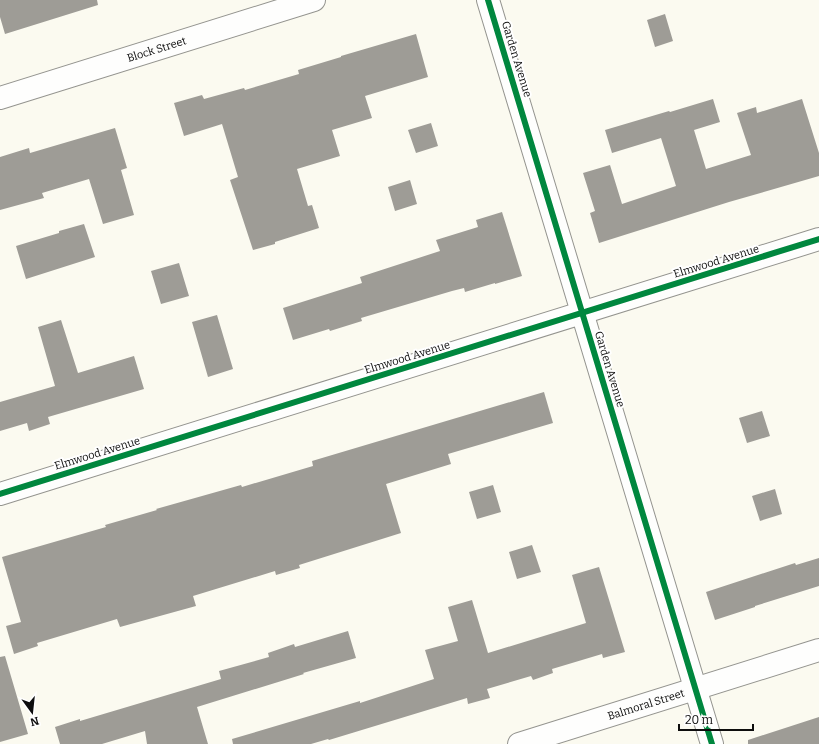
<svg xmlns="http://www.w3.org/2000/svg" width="819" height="744" font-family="Bitter,serif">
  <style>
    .building { fill: #9e9c96 }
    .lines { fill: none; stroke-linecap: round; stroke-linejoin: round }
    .street-casing { stroke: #94948f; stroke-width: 24 }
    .street { stroke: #fefefd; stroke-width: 22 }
    .cycleway-casing { stroke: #fff; stroke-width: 8 }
    .cycleway { stroke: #00873e; stroke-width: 6 }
    .labels { text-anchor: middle; stroke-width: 4; stroke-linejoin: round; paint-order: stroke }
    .street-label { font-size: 11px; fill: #0d0d0d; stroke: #fff }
  </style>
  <rect width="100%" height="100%" fill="#fbfaf0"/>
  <!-- building -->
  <path class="building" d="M0 0H97L98 5 5 34 0 17Z
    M665 14 673 41 655 47 647 20Z
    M416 34 428 77 365 96 372 118 332 130 340 156 297 169 308 206 312 205 319 228 275 242V244L253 250 230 180 238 177 222 124 184 136 174 103 202 95 204 99 244 88 245 90 299 74 298 70 341 57V56Z
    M713 99 720 122 694 130 706 169 751 155 737 113 756 107 757 113 802 99 819 153V176L729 202 599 243 590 213 595 211 583 173 610 165 622 204 676 186 661 138 612 153 605 130 669 111 670 112Z
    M431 123 438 146 416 153 408 130Z
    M115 128 127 168 121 170 134 215 103 224 89 179 42 193 44 198 0 210V157L29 148 30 153Z
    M410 180 417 204 395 211 388 187Z
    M502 212 522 276 495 284V283L465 292 464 288 452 291 361 318 362 321 330 331 329 329 293 340 283 308 362 283 360 277 440 251 436 240 478 227 476 220Z
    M84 224 95 257 26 279 16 246 59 233V231Z
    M179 263 189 296 161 304 151 271Z
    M217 315 233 369 208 377 192 322Z
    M61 320 78 373 134 356 144 389 48 417 50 424 29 431 27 423 0 431V402L55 386 38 327Z
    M544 392 553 423 448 454 451 464 386 484 401 533 299 565 300 568 276 575 275 571 193 596 196 606 120 627 117 619 37 643 38 646 14 654 6 626 21 622 2 557 106 527 105 525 157 510 156 509 241 485 242 487 313 466 312 461Z
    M762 411 770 436 747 443 739 418Z
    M493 485 501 512 477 519 469 492Z
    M775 489 782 514 760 521 752 496Z
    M532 545 541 572 517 579 509 552Z
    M819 558V586L755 606V607L715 620 706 592 795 563 796 565Z
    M599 567 625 652 603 658 602 654 552 669 553 673 533 680 531 676 487 689 490 698 468 704 467 698 329 740 328 739 311 744H233L232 739 360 701V703L434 679 425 650 458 641 448 607 472 600 488 653 586 623 572 575Z
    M348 631 356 658 303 673 304 674 197 707 208 744H147L145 731 102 744H60L55 727 80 719V721L221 679 219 671 269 657 268 653 294 644 295 647Z
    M5 656 28 734 0 742V657Z
    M819 717V744H748V740Z"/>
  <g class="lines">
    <!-- street casing -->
    <g class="street-casing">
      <g id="street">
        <path d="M488 0 712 744"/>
        <path id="s1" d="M0 98 314 0"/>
        <path d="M0 494 819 239"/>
        <path id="s2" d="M519 744 819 650"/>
      </g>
    </g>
    <!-- street -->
    <use href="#street" class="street"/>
    <!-- cycleway casing -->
    <g class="cycleway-casing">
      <path id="cycleway" d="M488 0 712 744
        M0 494 819 239"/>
    </g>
    <!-- cycleway -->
    <use href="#cycleway" class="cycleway"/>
  </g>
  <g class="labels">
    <!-- street labels -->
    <g class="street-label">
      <text dy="4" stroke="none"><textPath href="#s1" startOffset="164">Block Street</textPath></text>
      <text transform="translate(517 59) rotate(73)" y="4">Garden Avenue</text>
      <text transform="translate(716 261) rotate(-17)" y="4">Elmwood Avenue</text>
      <text transform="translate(407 357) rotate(-17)" y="4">Elmwood Avenue</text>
      <text transform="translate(610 369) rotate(73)" y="4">Garden Avenue</text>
      <text transform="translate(97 453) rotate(-17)" y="4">Elmwood Avenue</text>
      <text dy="4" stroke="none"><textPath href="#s2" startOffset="133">Balmoral Street</textPath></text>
    </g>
  </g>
  <!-- north arrow -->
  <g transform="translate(32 712) rotate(165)" stroke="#ffffff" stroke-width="3" paint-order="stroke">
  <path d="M0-3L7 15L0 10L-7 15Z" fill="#0d0d0d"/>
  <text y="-6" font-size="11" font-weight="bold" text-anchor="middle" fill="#0d0d0d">N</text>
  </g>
  <!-- scale -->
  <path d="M679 724v6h74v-6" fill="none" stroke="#0d0d0d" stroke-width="2"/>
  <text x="685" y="724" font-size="12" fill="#0d0d0d" stroke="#ffffff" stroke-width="3" paint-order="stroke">20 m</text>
</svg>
